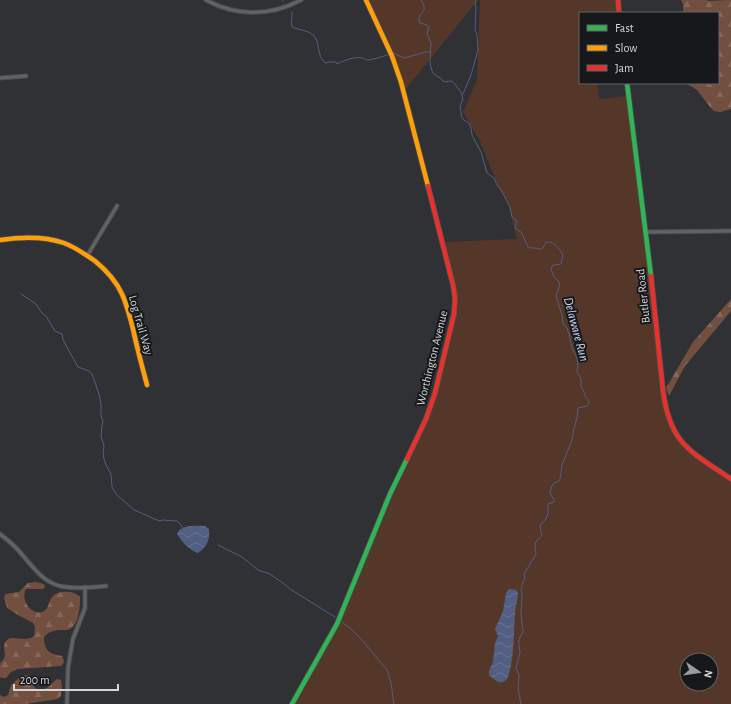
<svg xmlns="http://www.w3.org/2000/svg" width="731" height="704" font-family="'Alegreya Sans',sans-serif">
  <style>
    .green { fill: #553729; fill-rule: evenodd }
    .forest { fill: url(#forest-firs) }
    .water { fill: url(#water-waves) }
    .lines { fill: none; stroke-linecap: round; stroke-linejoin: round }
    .stream { stroke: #525e82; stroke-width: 1 }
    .street-casing { stroke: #4d4f52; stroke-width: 5 }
    .fast-casing { stroke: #4d4f52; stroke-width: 6 }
    .slow-casing { stroke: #4d4f52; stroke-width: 6 }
    .jam-casing { stroke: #4d4f52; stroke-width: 6 }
    .street { stroke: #606264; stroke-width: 3 }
    .fast { stroke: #30b455; stroke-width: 4.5 }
    .slow { stroke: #ff9f0a; stroke-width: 4.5 }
    .jam { stroke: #e5322d; stroke-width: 4.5 }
    .labels { text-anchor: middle; stroke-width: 4; stroke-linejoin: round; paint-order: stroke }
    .street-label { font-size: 12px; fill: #d4d6da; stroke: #17181b }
    .water-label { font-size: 13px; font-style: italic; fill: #cfd9f4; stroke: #17181b }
  </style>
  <defs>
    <pattern id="forest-firs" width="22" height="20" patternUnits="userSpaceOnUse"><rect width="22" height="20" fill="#734f3f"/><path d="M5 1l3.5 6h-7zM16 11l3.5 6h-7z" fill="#86685a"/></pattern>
    <pattern id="water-waves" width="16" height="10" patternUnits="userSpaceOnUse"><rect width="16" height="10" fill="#525e82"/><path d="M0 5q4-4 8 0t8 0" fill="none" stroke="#6a7493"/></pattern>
  </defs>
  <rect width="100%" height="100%" fill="#303135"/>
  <!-- green -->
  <path class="green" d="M368 0H478L405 90Z
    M480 0H616L618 13H580V83H598L599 99 627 96 641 214 650 283 663 403 680 443 731 480V704H292L300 693 341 620 387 506 433 403 455 308 443 242 517 239 508 203 499 188 480 141 463 112 477 80ZM687 660H711V684H687Z"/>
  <!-- forest -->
  <path class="forest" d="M681 0H707L708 1C715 1 723 0 731 0V109L720 112 714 111 710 107 697 90 686 83H718V13H683V4Z
    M731 299V311L685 366 669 396 666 388 693 342Z
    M36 582 44 584 45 587 43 589H26C20 600 31 615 42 612 49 610 48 602 52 597 58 590 74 590 80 597 80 608 79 627 67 630 66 630 61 630 61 630 54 630 48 632 44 637 44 650 49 654 62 656 64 660 65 663 61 666L18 669 11 672 6 678H2L0 677C0 674 0 667 0 664 1 661 4 660 5 656 5 652 3 647 5 643 10 632 24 644 34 636L35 627 33 623 18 615 7 608 4 598 5 594 19 592 28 583Z
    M29 675 32 678 33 686 39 691 47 688 57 679 61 680 62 688 61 696 58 699 25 704H0V695L4 697 8 695 11 685 21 676Z"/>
  <!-- water -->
  <path class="water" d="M205 526 209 529C210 540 207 547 198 553 189 550 182 542 177 534 181 524 196 526 205 526Z
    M510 589 516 590 518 593C518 600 515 607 515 615 514 626 514 675 505 681 499 685 494 679 489 675V671L493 662 495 643 498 636 495 629 496 627 503 611 506 593 508 590Z"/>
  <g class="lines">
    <!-- stream -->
    <path class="stream" d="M282 0 283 1
      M421 0C422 2 424 4 424 7 426 13 416 13 420 23L427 25 429 27 427 34 431 43 430 63 432 71 434 74 440 78 443 81 445 82 450 81 453 82 461 92 463 99 460 106 462 118 464 120 469 123 471 128 472 135 481 152 487 173 494 178 497 185 501 190 510 207 512 217 517 221 515 227 516 229 521 232 528 247C530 248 532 248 534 248 543 250 542 250 546 242 554 241 559 248 563 255L561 264 553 265 551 269 554 277 559 282 560 285 559 288 556 296 562 315 563 324 567 328 569 334 572 348 577 358 578 365 577 371 581 379V387C584 390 584 393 585 396 587 399 589 399 589 403L587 406 578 408 577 418 574 428 572 440 562 465 560 479 559 481 554 483 552 486 550 493 554 500V502L548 504V513L546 519 541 524 540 527 542 535C541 537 539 538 538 539 533 544 536 549 536 554L524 574 525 579 523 582 521 591 522 595 521 615 523 632 519 639V646L520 653 516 668 519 675 518 688 521 704
      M292 12C293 17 290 23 292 27 298 30 308 30 313 35 321 42 316 55 325 63L329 62H336L337 64C343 61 355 56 362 58 367 59 363 60 368 60 372 60 384 56 387 55
      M393 53 404 58 426 52H430
      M463 94 471 75 478 50 477 35 475 30 476 8 475 4 476 0
      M21 294 36 304 41 312 46 316 55 331 62 334 63 340 78 367 89 371 92 374 99 394 101 404V416L103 421 102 426 101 436 104 446 103 452 104 459 106 465 111 474 112 487 116 494 134 510 148 516 154 519 160 521 162 520 177 521 180 524 183 528
      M218 545 242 557 258 570 270 574 283 583 290 589 335 617
      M342 622 351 629 362 640 387 670 391 683 394 704"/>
    <!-- street casing -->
    <g class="street-casing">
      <path id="street" d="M206 0C237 17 271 16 301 0
        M0 78 26 76
        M645 232 731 231
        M87 256 117 206
        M0 534C6 539 13 544 18 550 32 565 43 585 66 587 79 589 93 587 106 586
        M67 704 68 668 70 656 73 639 85 608V587"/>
    </g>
    <!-- fast casing -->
    <g class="fast-casing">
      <path id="fast" d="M627 83 651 276
        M292 704 337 624 390 494 407 459"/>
    </g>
    <!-- slow casing -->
    <g class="slow-casing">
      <path id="slow" d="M366 0 392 56 401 82 428 186
        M0 240C20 237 44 236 64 243 75 247 85 254 95 261 106 270 116 281 122 294 127 305 130 317 133 329 137 348 142 366 147 385"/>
    </g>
    <!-- jam casing -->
    <g class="jam-casing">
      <path id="jam" d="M618 0 619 13
        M651 276 663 391C670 444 690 451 731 479
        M407 459 426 419 435 393 454 314 455 298 453 285 428 186"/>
    </g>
    <!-- street -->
    <use href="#street" class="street"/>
    <!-- fast -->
    <use href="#fast" class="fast"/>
    <!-- slow -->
    <use href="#slow" class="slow"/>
    <!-- jam -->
    <use href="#jam" class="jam"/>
  </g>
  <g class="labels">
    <!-- street labels -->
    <g class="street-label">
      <text transform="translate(643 296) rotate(-96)" y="4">Butler Road</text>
      <text transform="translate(141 325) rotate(74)" y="4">Log Trail Way</text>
      <text transform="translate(432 358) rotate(-76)" y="4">Worthington Avenue</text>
    </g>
    <!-- water labels -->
    <g class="water-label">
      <text transform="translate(577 329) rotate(75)" y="5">Delaware Run</text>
    </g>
  </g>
  <!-- legend -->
  <rect x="579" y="12" width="140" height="72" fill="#17181b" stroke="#636467"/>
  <rect x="587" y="25" width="20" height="6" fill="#30b455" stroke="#636467"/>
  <text x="615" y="32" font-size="12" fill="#d4d6da">Fast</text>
  <rect x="587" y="45" width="20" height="6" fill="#ff9f0a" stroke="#636467"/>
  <text x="615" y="52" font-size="12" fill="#d4d6da">Slow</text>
  <rect x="587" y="65" width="20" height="6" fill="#e5322d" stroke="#636467"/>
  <text x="615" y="72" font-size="12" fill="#d4d6da">Jam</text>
  <!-- north arrow -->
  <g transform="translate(699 672) rotate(103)"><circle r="19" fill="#17181b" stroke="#636467"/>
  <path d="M0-3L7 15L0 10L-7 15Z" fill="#9b9ca0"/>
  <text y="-6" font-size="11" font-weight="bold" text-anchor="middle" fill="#d4d6da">N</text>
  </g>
  <!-- scale -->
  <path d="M14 684v6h104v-6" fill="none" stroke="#d4d6da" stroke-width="2"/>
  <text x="20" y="684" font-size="12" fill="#d4d6da" stroke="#17181b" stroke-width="3" paint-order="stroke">200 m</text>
</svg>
